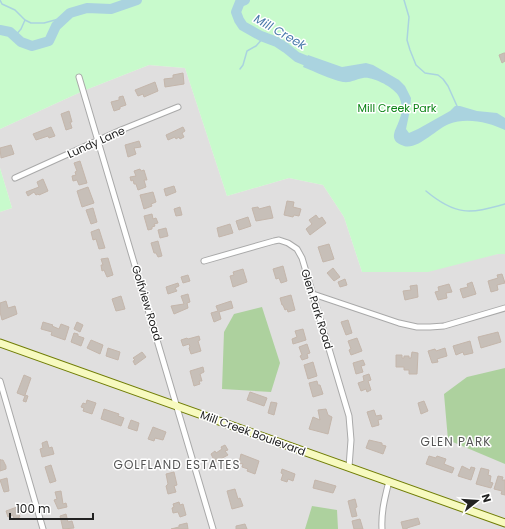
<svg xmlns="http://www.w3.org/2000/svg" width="505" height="529" font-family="Poppins,sans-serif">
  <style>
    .residential { fill: #e0dfdf }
    .forest { fill: #add19e }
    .park { fill: #c8facc }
    .water { fill: #aad3df }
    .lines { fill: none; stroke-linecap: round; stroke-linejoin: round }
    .stream { stroke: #aad3df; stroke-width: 1.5 }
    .river { stroke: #aad3df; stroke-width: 10 }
    .building { fill: #c7bfb8; stroke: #c4b6ab }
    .street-casing { stroke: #a9a9a9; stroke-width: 7 }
    .secondary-casing { stroke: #707d05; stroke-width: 9 }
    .street { stroke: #fff; stroke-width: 5 }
    .secondary { stroke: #f7fabf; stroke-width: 7 }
    .labels { text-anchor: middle; stroke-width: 3; stroke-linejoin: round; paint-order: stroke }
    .park-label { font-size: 11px; fill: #0c8416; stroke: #fff }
    .street-label { font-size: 11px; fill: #222; stroke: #fff }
    .water-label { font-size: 12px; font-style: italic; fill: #4a7aab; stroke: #fff }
    .neighbourhood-label { font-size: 12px; letter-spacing: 1px; fill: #555; stroke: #fff }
  </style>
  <rect width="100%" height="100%" fill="#f2efe9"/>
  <!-- residential -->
  <path class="residential" d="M149 65 185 68 227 196 289 178 323 185 344 217 362 272 498 254H505V529H0V212L12 208 0 168V129L83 91Z"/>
  <!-- forest -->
  <path class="forest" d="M262 307 280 363 271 392 222 389 224 332 234 314Z
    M505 368V464L448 440 444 394 467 377Z
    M312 506 337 510 338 529H305Z"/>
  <!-- park -->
  <path class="park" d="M0 0H505V254H498L428 272H362L344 217 323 185 289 178 227 196 185 68 149 65 83 91 0 129Z
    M0 168 12 208 0 212Z"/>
  <!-- water -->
  <path class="water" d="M308 55 342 67 366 63 373 65 399 80 405 86 411 98 410 110 406 129 409 133 418 129 450 111 455 106H460L477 111 497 113 505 118V130C489 122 466 117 449 124 436 129 418 150 404 146 386 140 397 129 400 118 403 111 402 101 398 95 393 87 372 76 363 78 356 79 351 83 343 82 329 79 316 72 303 67Z"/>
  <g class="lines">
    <!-- stream -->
    <path class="stream" d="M0 0 2 4 15 10 25 20 31 23H44L66 17
      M404 0 409 17 407 40 410 50 416 65 425 73 438 75 443 79 448 86 457 106
      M15 36 21 29 25 20
      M240 69 243 65 247 51 256 46 264 37
      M426 191C456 216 470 214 505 204"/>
    <!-- river -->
    <path class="river" d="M245 0 240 2 236 12 239 20 243 26 261 36 277 42 286 48 297 57 319 66
      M0 30 10 32 21 42 32 46 49 41 56 26 70 13 87 8 111 9 137 0"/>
  </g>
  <!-- building -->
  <path class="building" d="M504 53H505V61L502 63 499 55Z
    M183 73 184 84 165 87 164 79 173 78V75Z
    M155 82 158 91 144 97 143 94 138 96 135 90Z
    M123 96 126 105 120 107V109L114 111 111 102 119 100V97Z
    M69 111 72 122H70L72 128 66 130 61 114Z
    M51 127 55 136 49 138 48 136 36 140 33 134Z
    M183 127 185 131 182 133 184 137 180 139 179 137 176 139 175 137 168 140 166 135Z
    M139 141 141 147 134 148 136 154 128 157 125 145Z
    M11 145 14 154 1 158 0 148Z
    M80 161 87 183 79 185 77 180 73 181 72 176 76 175 75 172 77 171 74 163Z
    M140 169 141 171 144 170 147 180H144L146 187 138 190 136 184H134L133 180 131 181 130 177 136 176 134 171Z
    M43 179 48 191 39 195 38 194 36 195 34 192 28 196 26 192 39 187 37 182Z
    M174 186 176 192 166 196 164 189Z
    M88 187 94 203 82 207 77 191Z
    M153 192 156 202 151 204 152 206 144 209 140 195Z
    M287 201 294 202 293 207 301 209 299 216 294 215 293 217 284 215Z
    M270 206 273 218 256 221 252 208 258 207 259 209Z
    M180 207 182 215 176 216 174 209Z
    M93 208 97 222 91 224 86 210Z
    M152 214 153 219 156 218 158 223 154 224 155 226 152 227V229L148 230 144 216Z
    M316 215 319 219 322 217 326 223 310 235 306 229 312 224 309 220Z
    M248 217 251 226 239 230 236 221Z
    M230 224 233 233 219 237 217 228Z
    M166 228 168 236 160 238 158 230Z
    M99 229 105 248 99 249 96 239 93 240 91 232Z
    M158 241 162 256 158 257 156 253H154L151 243Z
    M329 244 334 259 323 262 318 247Z
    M108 258 113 275 107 277 104 270 102 271 101 265H103L101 259Z
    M283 266 287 281 281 283 279 278 276 279 273 269Z
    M333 268 340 277 334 281 327 273Z
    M243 269 247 282 233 287 230 276 234 275 233 272Z
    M502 274 505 283 497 285 498 290 491 292 488 281 498 278 497 275Z
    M188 275 190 281 183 283 181 277Z
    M345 279 347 285 340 287 338 282Z
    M472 282 476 294 463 298 460 289 468 287 467 284Z
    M178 283 179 286 175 288 177 291 168 294 166 287Z
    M449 284 452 292 446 293 447 298 438 300 435 292 439 291 438 287Z
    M417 285 418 297 405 300 403 291 411 290 410 286Z
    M188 294 190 302 187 303 188 308 174 314 171 306 184 304 181 296Z
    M291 295 295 310 288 312 287 309 285 310 283 305H282L280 298Z
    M121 296 125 309 116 311 112 299Z
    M6 301 8 308 15 306 17 314 2 320 0 312V303Z
    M231 301 233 308 219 312 221 319 214 322 211 313 218 311 216 306Z
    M348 320 352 333 346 335 341 322Z
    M43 322 53 325 52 326 59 329 61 324 69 327 65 340 51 335 52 332 41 329Z
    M77 322 83 325 80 332 74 329Z
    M303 329 306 340 293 344 292 339 297 337 295 331Z
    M498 332 501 342 481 348 478 337Z
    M74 333 78 334V336L84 338 81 346 71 342Z
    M199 336 200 340 198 341 201 351 191 354 189 348 190 347 189 344 183 346 181 340 187 338 188 339Z
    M357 338 362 351 351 355 349 350 351 349 348 341Z
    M91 340 103 345 100 354 87 348Z
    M470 341 473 353 464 355 463 352 456 355 453 346Z
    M307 344 310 353 307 354 308 358 302 360 300 356 302 355 299 347Z
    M108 348 120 352 118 360 106 356Z
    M445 348 447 356 437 359 438 362 432 363 428 351 435 349 436 351Z
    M142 352 146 357 135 365 133 361 135 360 133 358Z
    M412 352 418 353 417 374H409V370H404V367H396V355H402V358H404V356H409V358H411Z
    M363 360 365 365 361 366 363 372 356 374 353 363Z
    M313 362 317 376 308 379 304 365Z
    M203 367 204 372 200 374 202 381H199L200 384 194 386 190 371Z
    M369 374 371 380 368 381 371 390 367 392 366 389 361 391 358 383 364 381 363 376Z
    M24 375 31 378 25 395 28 396 26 402 23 401 25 396 17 393Z
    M317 381 318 385H320L323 394 313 397 309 383Z
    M250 392 267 398 264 406 247 400Z
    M87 400 96 403 92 414 83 411 84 408 81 407 83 403 86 404Z
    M424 401 428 411 421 414 418 403Z
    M271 402 277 403 274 415 268 413Z
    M104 409 119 414 118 416 124 418 121 426 101 419Z
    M326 409 328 415 332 417 328 434 309 429 313 417 320 420 318 410Z
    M374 410 376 416 381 415 382 419 378 420 379 425 372 427 367 412Z
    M131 420 139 423 137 431 128 428Z
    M153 427 166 432 163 440 155 438 154 441 148 439Z
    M369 440 382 443V445L386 446 383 454 366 448Z
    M47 441 49 448 52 447 54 454 42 457 40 449 43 448 42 443Z
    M225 445 228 450 225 451 228 455 215 462 211 454 215 451 216 453 222 449 221 447Z
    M241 454 259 461 255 474 247 471 248 469 242 467 243 464 239 463Z
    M429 456 436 458 437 456 446 459 444 464 454 468 452 473 426 464Z
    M0 459V460H3L6 466V469L0 471Z
    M51 465 56 481 50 483 45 467Z
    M462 466 470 470 471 467 475 468 471 480 458 476Z
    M481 468 489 470 488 475 491 476 490 482 493 483 491 488 476 484Z
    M282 469 295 474 293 481 288 479 287 482 281 480 283 474 281 473Z
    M174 472 177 485 174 486 176 492 168 494 166 486 168 484 166 474Z
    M498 476 503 477 502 480H505V495L501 494 502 491 494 489Z
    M7 478 9 491 4 492 0 480Z
    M315 480 336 486 333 493 313 488Z
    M235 489 238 499 240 498 243 506 232 509 227 491Z
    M61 491 63 504 66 503 67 507 58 509 54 500 57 499 55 492Z
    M355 499 357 507 355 508 357 516 352 517 348 501Z
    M179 502 180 505 183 504 186 515 180 517 178 512 173 513 172 508 174 507 173 504Z
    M17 507 18 509 20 508 22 513 19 514 20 517 14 519 13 515 8 517 6 511Z
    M66 514 68 522 72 521 74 528 63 529 60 516Z
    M418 518 420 524 407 528V529H403L401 522Z
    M360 519 363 529H354L352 521Z
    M187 523 188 529H171L179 527V525Z
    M245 524 247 529H236V526Z"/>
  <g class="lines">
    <!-- street casing -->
    <g class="street-casing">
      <path id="street" d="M79 77 213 529
        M15 178 121 130 178 107
        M204 261 274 241 279 240 288 243 297 249 302 258 349 416 351 440 349 467
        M313 294 399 323 417 327H430L444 326 505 308
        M0 381 43 529
        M382 529C381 512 385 497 389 481"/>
    </g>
    <!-- secondary casing -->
    <g class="secondary-casing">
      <path id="secondary" d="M0 343 505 523"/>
    </g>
    <!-- street -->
    <use href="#street" class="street"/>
    <!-- secondary -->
    <use href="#secondary" class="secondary"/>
  </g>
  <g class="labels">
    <!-- park labels -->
    <g class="park-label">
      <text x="397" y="112">Mill Creek Park</text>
    </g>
    <!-- street labels -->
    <g class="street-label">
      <text transform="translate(96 142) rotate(-24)" y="4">Lundy Lane</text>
      <text transform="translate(147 303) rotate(73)" y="4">Golfview Road</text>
      <text transform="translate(317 309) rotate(73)" y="4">Glen Park Road</text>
      <text transform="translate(253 433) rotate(20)" y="4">Mill Creek Boulevard</text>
    </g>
    <!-- water labels -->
    <g class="water-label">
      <text transform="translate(280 32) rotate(30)" y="4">Mill Creek</text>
    </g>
    <!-- neighbourhood labels -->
    <g class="neighbourhood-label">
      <text x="456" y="446">GLEN PARK</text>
      <text x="177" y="469">GOLFLAND ESTATES</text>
    </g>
  </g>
  <!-- north arrow -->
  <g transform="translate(477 501) rotate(73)" stroke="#ffffff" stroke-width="3" paint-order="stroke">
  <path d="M0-3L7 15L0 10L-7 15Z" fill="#222222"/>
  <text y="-6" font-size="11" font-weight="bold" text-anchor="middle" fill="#222222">N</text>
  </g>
  <!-- scale -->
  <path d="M10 513v6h83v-6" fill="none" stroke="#222222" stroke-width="2"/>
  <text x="16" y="513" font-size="12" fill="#222222" stroke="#ffffff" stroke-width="3" paint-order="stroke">100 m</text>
</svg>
